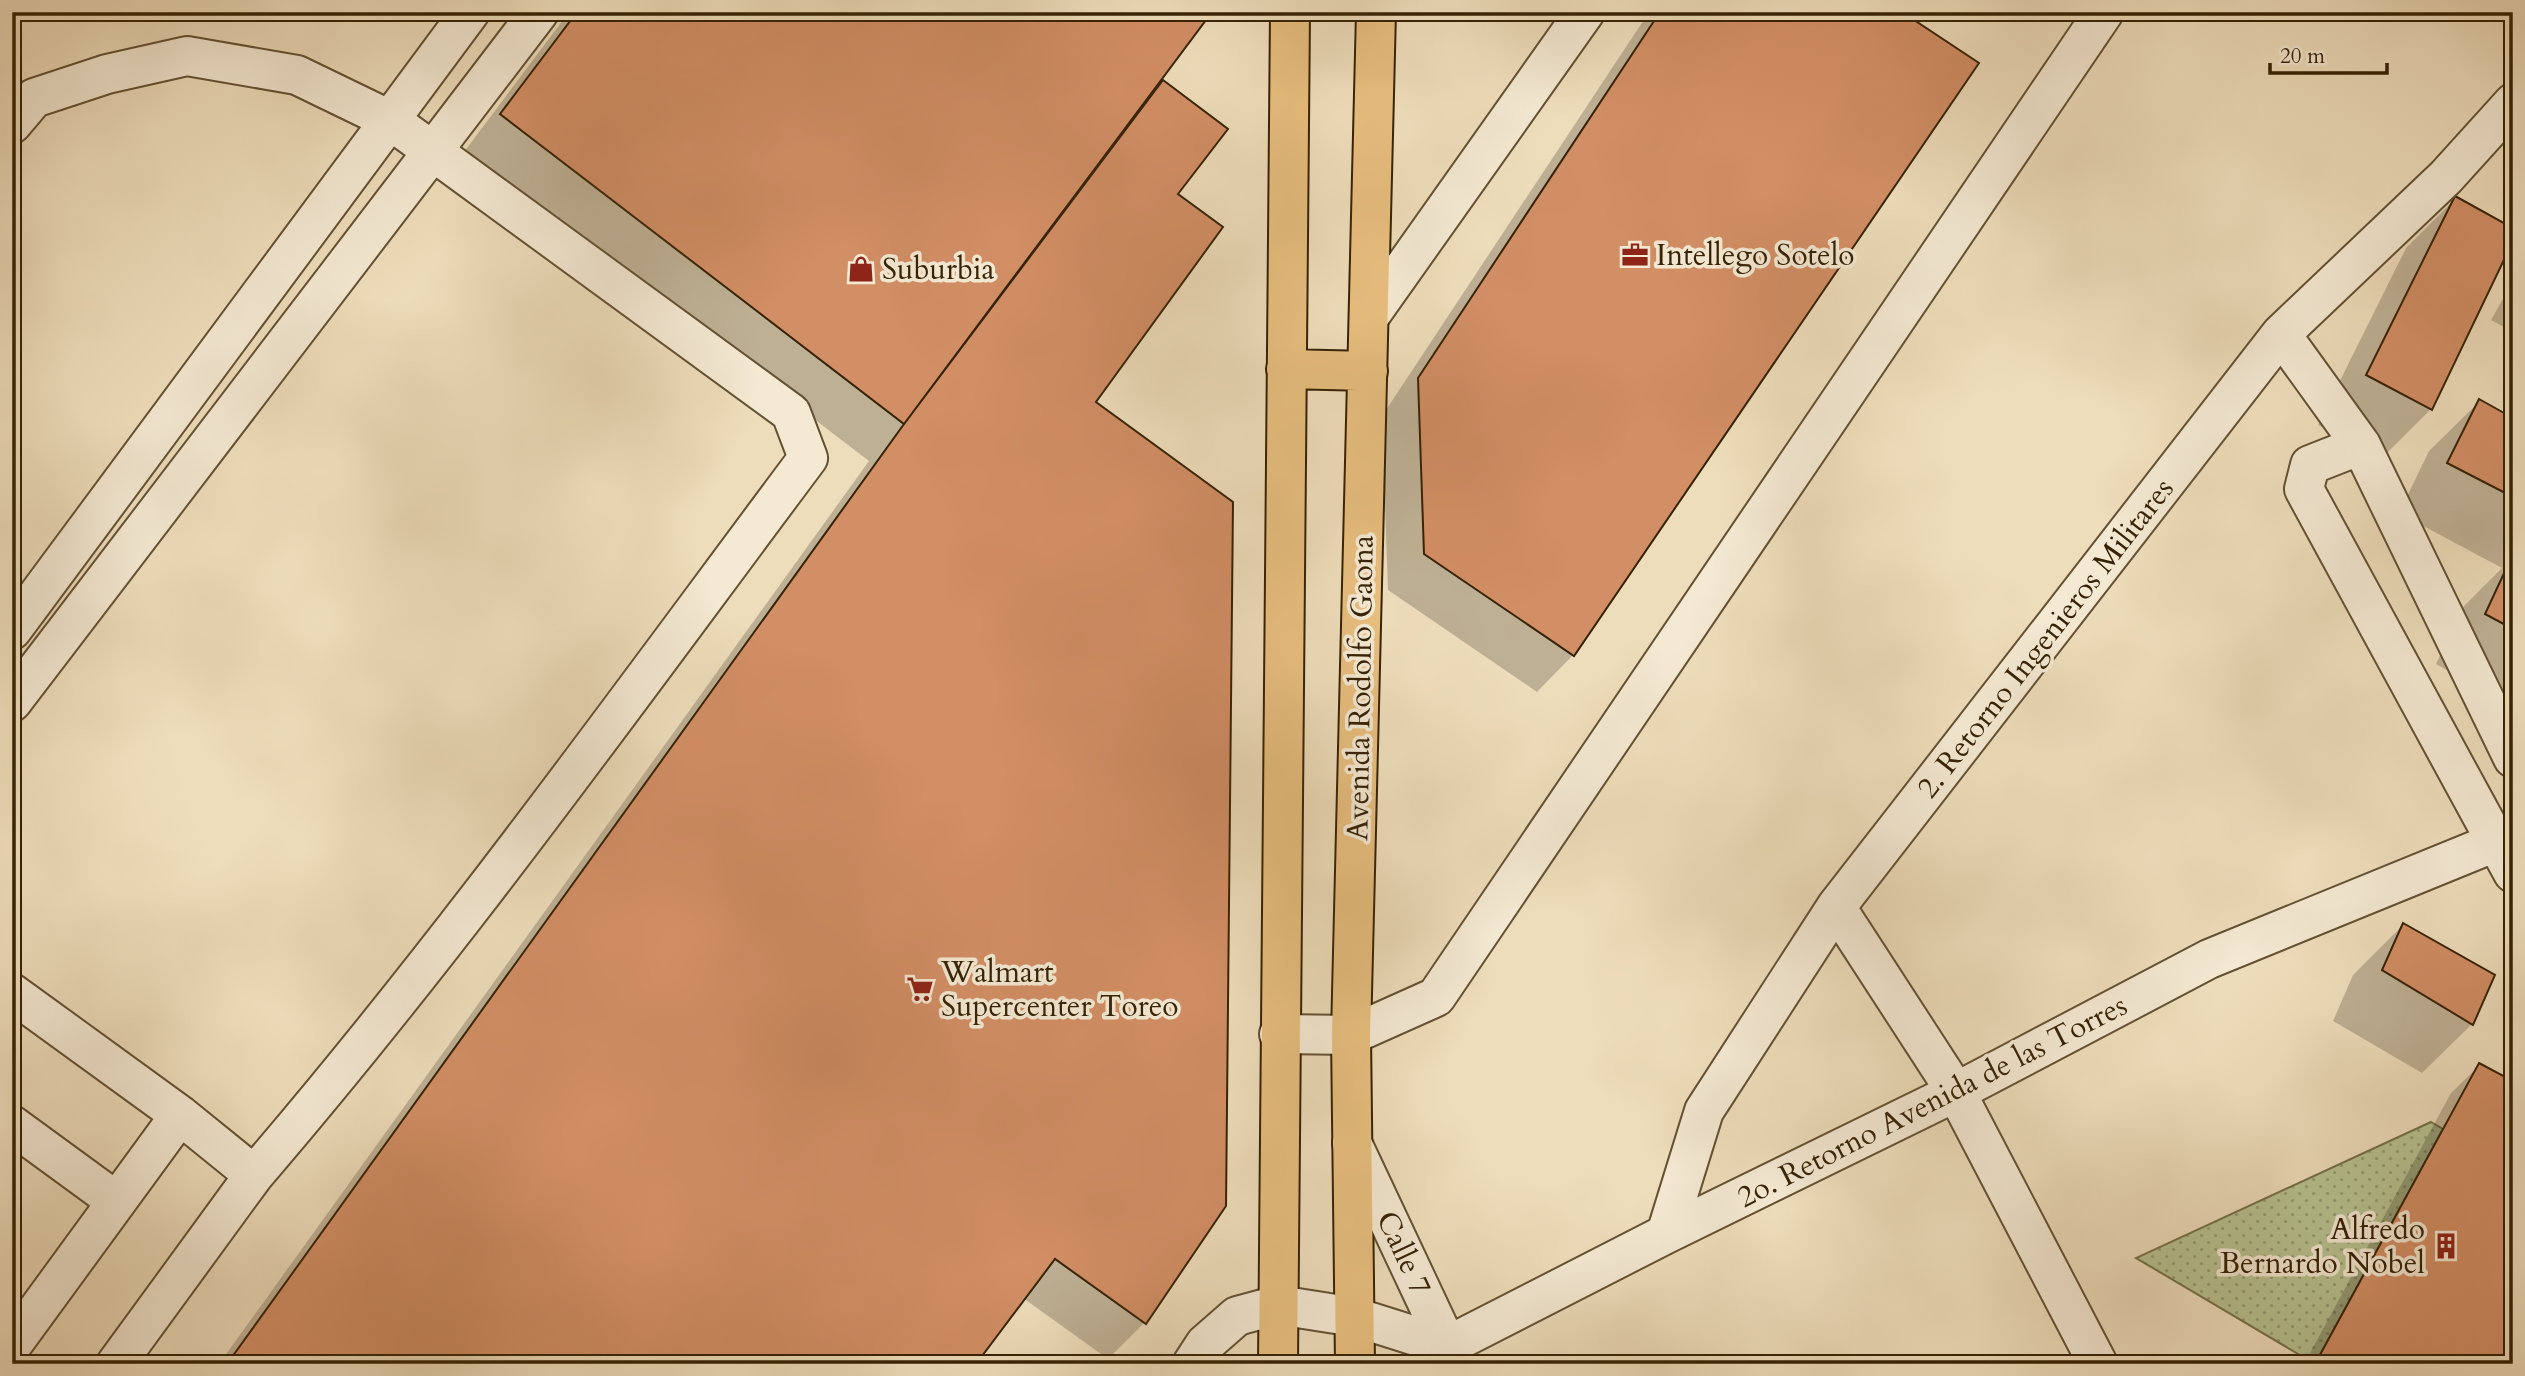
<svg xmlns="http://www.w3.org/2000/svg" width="2525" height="1376" font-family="Cardo,serif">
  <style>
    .park { fill: url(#park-dots); stroke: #76724b; stroke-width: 2 }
    .shadow { fill: #0003 }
    .building { fill: #d28e65; stroke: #362205; stroke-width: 2 }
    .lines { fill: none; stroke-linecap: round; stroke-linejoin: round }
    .minor-casing { stroke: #645132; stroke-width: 42 }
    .major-casing { stroke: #362205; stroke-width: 42 }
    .minor { stroke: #f4e9d3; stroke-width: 38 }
    .major { stroke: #e7be7e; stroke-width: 38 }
    .labels { text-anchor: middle; stroke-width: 7; stroke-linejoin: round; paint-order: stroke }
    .poi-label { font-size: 30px; fill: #362205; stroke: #f4e9d3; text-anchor: start }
    .street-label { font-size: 30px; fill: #362205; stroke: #f4e9d3 }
  </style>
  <defs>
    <pattern id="park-dots" width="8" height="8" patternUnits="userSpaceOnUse" patternTransform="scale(1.75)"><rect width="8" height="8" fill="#b7c191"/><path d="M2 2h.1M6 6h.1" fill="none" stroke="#969c74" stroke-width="1.8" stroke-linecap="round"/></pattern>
  </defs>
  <rect width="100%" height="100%" fill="#edb"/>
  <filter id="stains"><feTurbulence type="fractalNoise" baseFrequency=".00286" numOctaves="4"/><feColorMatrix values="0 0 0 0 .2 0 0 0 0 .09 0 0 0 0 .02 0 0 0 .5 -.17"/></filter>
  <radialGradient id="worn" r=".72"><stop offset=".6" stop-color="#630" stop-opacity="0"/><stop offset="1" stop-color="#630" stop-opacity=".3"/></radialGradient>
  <!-- park -->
  <path class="park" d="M2431 1122 2443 1129 2315 1364 2136 1258Z"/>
  <!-- shadow -->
  <path class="shadow" d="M569 12H1210L1161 81 1225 130 1176 194 1094 402 1144 1323 1108 1359 1023 1298 974 1364H219L869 461 464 152Z
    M1649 12H1899L1573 655 1537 692 1388 590 1382 416Z
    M2456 198 2431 409 2381 459 2318 425 2406 248Z
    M2513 281V332L2491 320Z
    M2479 402 2513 420V707L2436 664 2462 608 2502 568 2399 513 2429 451Z
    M2403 925 2472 1024 2422 1073 2333 1021 2353 975Z
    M2480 1065 2513 1364H2304L2451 1093Z"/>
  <!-- building -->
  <path class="building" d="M577 12H1212L904 424 500 114Z
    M1660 12H1902L1979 63 1574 656 1424 554 1418 378Z
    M1163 80 1228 129 1178 194 1223 227 1096 402 1233 502 1226 1206 1146 1324 1055 1259 976 1364H227L904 424Z
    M2455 196 2513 228V241L2432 410 2366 375Z
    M2479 399 2513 418V497L2447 463Z
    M2512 556H2513V629L2485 614Z
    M2403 923 2495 975 2473 1025 2382 970Z
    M2479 1063 2513 1081V1364H2315Z"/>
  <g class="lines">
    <!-- minor casing -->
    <g class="minor-casing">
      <path id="minor" d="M12 124 34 98 107 74 187 56 297 75 390 120 791 413 808 458C627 700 451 946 254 1175L180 1115 12 993
        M1369 317 1585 12
        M2281 334 2361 445 2513 758
        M2361 445 2310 465 2304 489 2513 873
        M12 630 470 12
        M12 702 539 12
        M1836 907 1956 1092 2098 1364
        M1279 1034 1351 1035 1436 997 2104 12
        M12 1125 116 1201
        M1352 1143 1454 1360
        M1666 1234 1704 1111 1836 907 2281 334 2446 177 2513 103
        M12 1345 180 1115
        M116 1364 254 1175
        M1192 1364 1205 1344 1237 1316 1278 1305 1355 1317 1447 1346 1666 1234 1956 1092 2209 959 2513 835"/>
    </g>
    <!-- major casing -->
    <g class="major-casing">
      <path id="major" d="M1286 369 1368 371
        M1278 1364 1290 12
        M1355 1364 1351 1035 1376 12"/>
    </g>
    <!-- minor -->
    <use href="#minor" class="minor"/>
    <!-- major -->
    <use href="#major" class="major"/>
  </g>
  <!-- icons -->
  <defs>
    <g id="office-bare" transform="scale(2.1)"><path d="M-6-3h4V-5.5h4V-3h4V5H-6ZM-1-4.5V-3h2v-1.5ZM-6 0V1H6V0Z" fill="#8f2418" stroke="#f4e9d3" stroke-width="2.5" paint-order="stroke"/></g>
    <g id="shop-bare" transform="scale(2.1)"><path d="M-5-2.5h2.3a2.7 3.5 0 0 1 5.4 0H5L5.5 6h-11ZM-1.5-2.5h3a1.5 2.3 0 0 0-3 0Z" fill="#8f2418" stroke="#f4e9d3" stroke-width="2.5" paint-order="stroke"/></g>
    <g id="supermarket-bare" transform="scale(2.1)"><path d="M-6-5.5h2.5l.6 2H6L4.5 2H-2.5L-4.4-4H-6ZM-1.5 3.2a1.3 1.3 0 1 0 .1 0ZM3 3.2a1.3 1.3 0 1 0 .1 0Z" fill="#8f2418" stroke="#f4e9d3" stroke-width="2.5" paint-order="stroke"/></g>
    <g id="building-bare" transform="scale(2.1)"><path d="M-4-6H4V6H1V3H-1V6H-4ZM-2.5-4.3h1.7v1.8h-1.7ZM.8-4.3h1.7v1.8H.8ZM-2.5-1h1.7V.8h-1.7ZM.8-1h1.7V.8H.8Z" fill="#8f2418" stroke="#f4e9d3" stroke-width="2.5" paint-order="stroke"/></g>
  </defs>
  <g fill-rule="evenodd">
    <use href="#office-bare" x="1635" y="255"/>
    <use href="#shop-bare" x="861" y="269"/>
    <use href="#supermarket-bare" x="920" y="989"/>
    <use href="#building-bare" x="2446" y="1246"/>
  </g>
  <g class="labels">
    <!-- poi labels -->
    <g class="poi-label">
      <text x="1656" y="265">Intellego Sotelo</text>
      <text x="882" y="279">Suburbia</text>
      <text x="941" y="982">Walmart<tspan x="941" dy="34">Supercenter Toreo</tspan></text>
      <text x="2425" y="1239" text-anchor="end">Alfredo<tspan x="2425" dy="34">Bernardo Nobel</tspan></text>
    </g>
    <!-- street labels -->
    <g class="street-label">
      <text transform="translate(2045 638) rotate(-52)" y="10">2. Retorno Ingenieros Militares</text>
      <text transform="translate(1360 688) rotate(-89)" y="10">Avenida Rodolfo Gaona</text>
      <text transform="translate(1932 1101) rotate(-27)" y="10">2o. Retorno Avenida de las Torres</text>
      <text transform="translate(1404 1253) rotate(65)" y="10">Calle 7</text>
    </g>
  </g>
  <!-- margin -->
  <rect width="2525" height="1376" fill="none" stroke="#edb" stroke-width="42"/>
  <rect x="14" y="14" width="2497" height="1348" fill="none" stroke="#362205" stroke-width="3.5"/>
  <rect x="21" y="21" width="2483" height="1334" fill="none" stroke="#362205" stroke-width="2"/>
  <!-- scale -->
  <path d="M2270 63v10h117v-10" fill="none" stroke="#362205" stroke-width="3.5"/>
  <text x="2280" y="63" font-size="21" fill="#362205" stroke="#f4e9d3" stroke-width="5" paint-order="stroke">20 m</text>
  <rect width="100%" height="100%" filter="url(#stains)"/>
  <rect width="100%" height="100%" fill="url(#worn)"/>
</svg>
